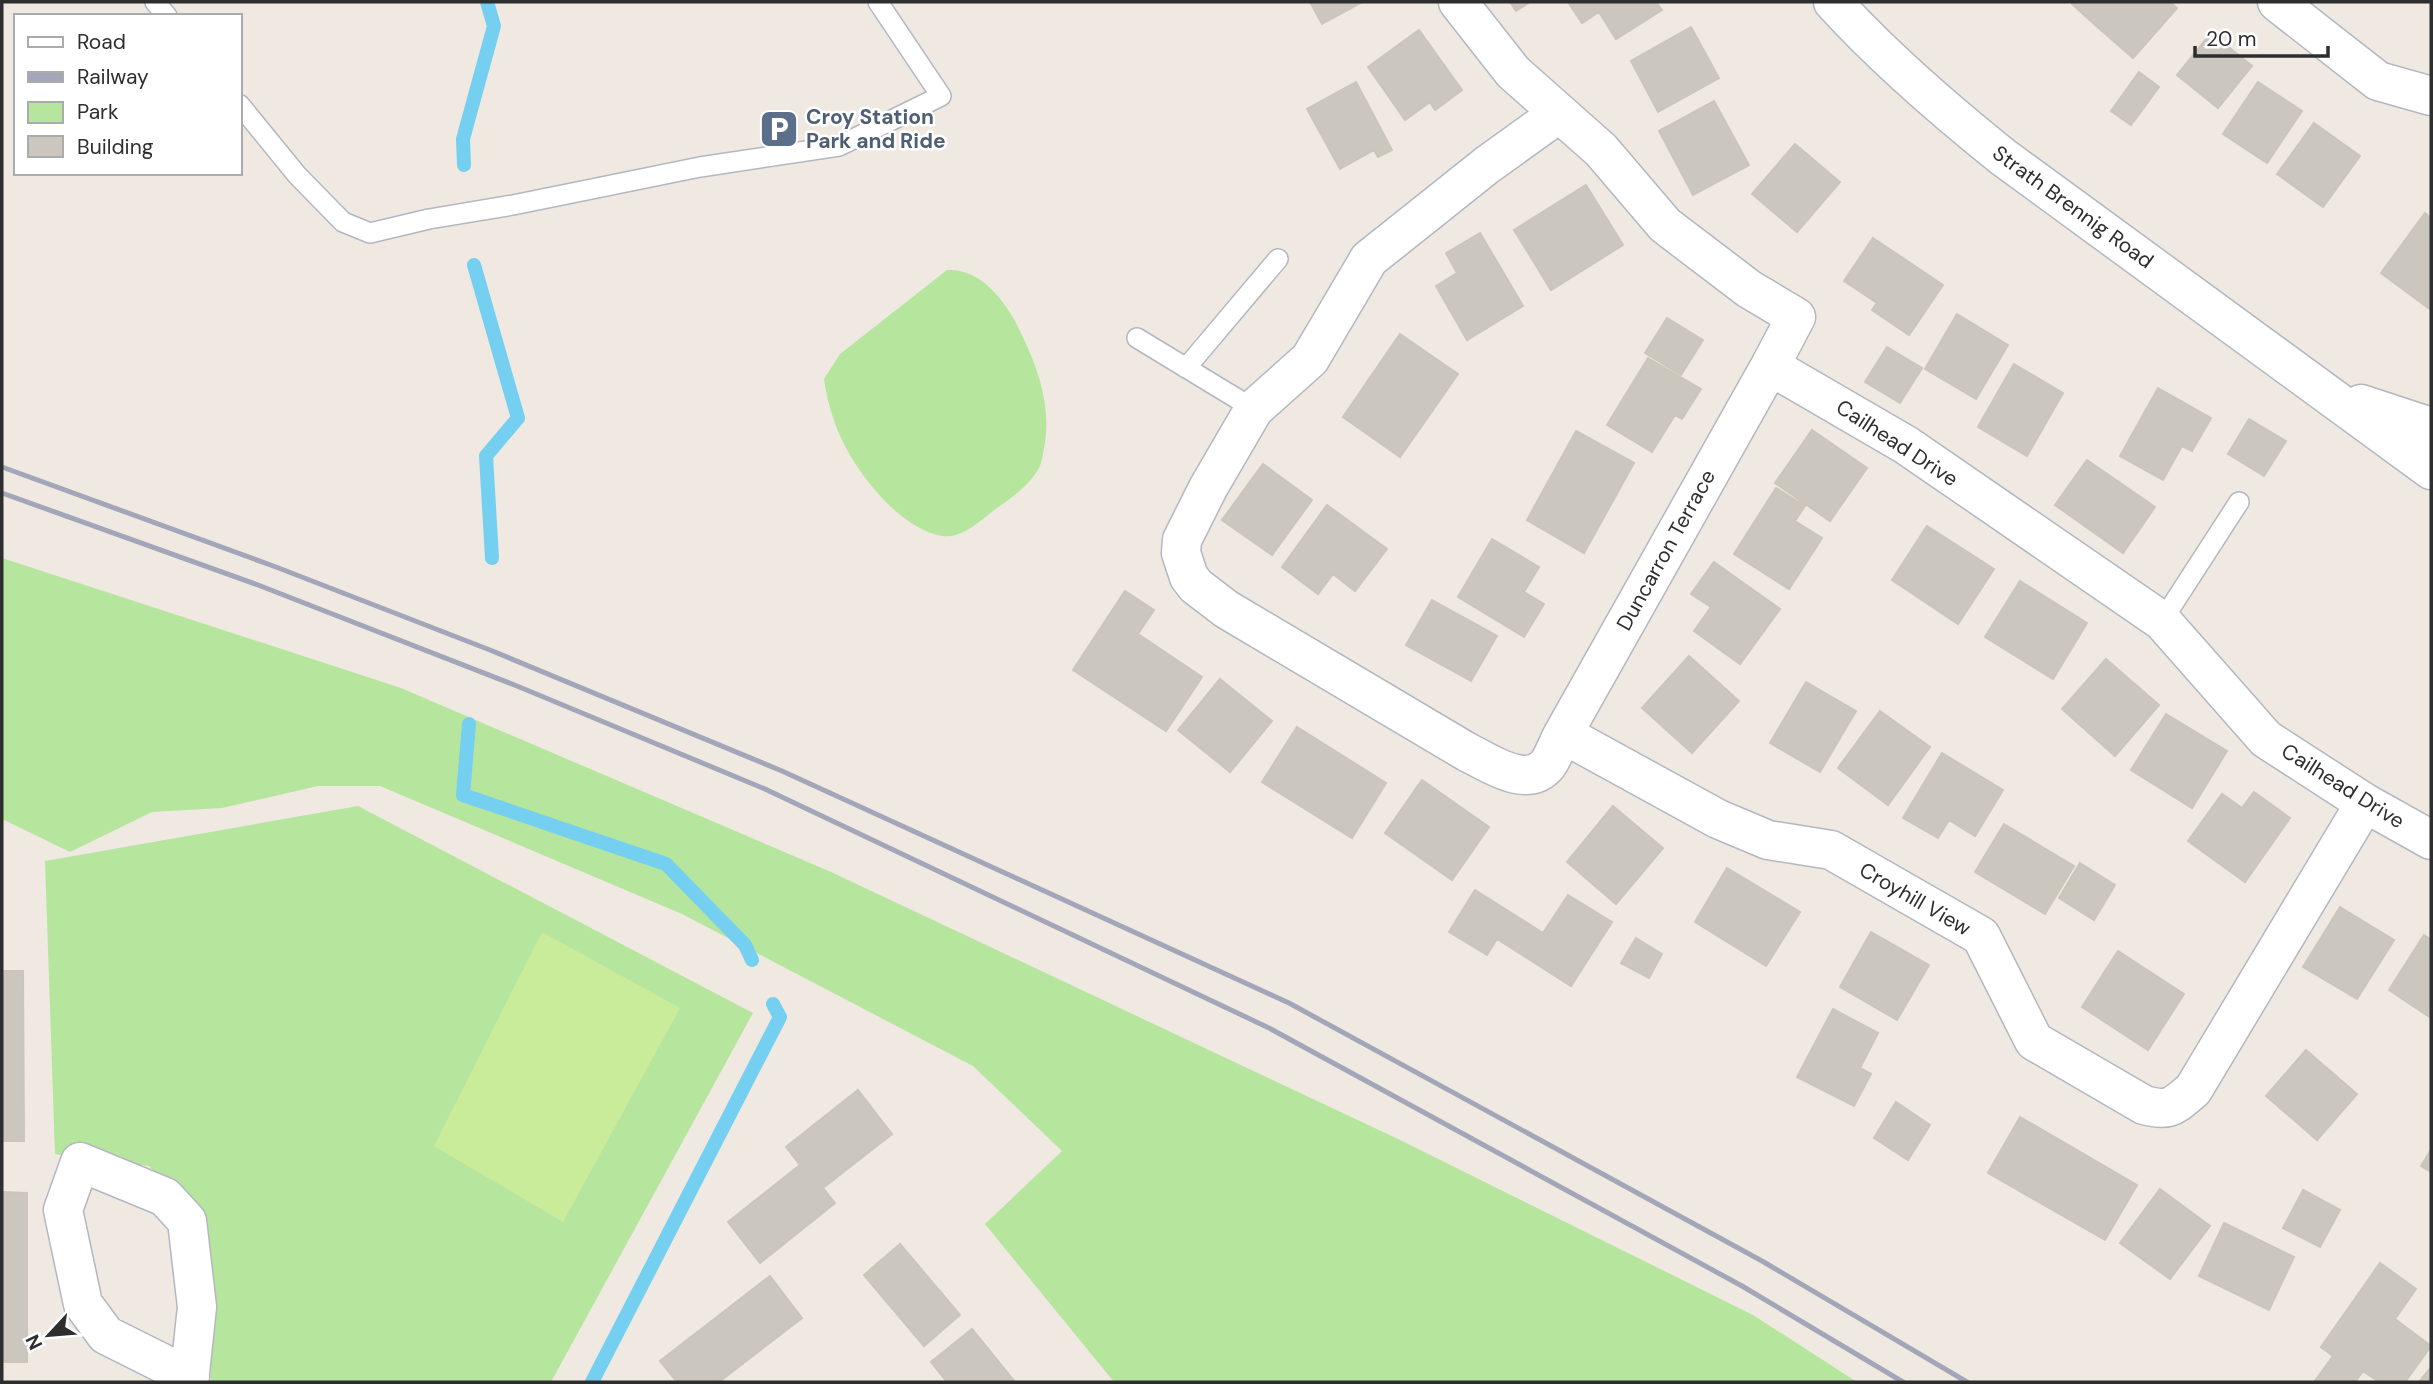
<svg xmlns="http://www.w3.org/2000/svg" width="2433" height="1384" font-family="'DM Sans',sans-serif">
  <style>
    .green { fill: #b6e59e }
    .pitch { fill: #c9ec9a }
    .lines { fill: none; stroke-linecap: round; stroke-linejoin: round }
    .stream { stroke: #75cff0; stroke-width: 14 }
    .building { fill: #cbc7bf; stroke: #cbc5ba; stroke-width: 2 }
    .lane-casing { stroke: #b4b7c1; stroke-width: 22 }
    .street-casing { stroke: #b4b7c1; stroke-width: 41 }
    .secondary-casing { stroke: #b4b7c1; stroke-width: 41 }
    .lane { stroke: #fff; stroke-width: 19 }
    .street { stroke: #fff; stroke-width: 38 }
    .secondary { stroke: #fff; stroke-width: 38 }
    .rail { stroke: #a3a6b8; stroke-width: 5 }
    .labels { text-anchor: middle; stroke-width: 5; stroke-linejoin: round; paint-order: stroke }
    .service-label { font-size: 21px; font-weight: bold; fill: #4e5e75; stroke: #fff; text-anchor: start }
    .street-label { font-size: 21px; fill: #2e2e2e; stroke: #fff }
  </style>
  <rect width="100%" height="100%" fill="#efe9e1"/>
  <!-- green -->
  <path class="green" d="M947 270C978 268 1001 296 1015 321 1035 360 1053 403 1044 448 1043 454 1042 462 1039 468 1028 487 1011 498 993 511 979 522 961 539 942 536 896 528 847 462 834 420 829 407 826 393 824 379L840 354Z
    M2 558 401 688 831 872 1398 1139 1753 1315 1857 1382H1114L985 1224 1062 1151 973 1066 682 914 380 786H318L222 808 152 812 70 852 2 819Z
    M358 806 753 1013 551 1382H211L203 1229 149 1166 55 1154 45 861Z"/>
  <!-- pitch -->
  <path class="pitch" d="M542 932 680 1008 563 1222 434 1146Z"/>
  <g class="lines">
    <!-- stream -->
    <path class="stream" d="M464 165 463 139 494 26 487 2
      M474 265 518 418 486 456 492 558
      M469 724 463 795 666 864 745 945 752 960
      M592 1382 780 1017 773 1004"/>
  </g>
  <!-- building -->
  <path class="building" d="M1310 2H1362L1322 24Z
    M1510 2H1530L1516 11Z
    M1568 2H1656L1662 10 1616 39 1599 12 1582 23Z
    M2073 2H2128L2102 31 2072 4Z
    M2128 2H2170L2177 8 2133 58 2102 31Z
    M1691 27 1719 78 1658 112 1631 61Z
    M1419 30 1462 90 1435 110 1430 102 1405 120 1368 67Z
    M2211 33 2252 66 2218 108 2177 75Z
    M2139 72 2159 87 2131 125 2111 111Z
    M1356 82 1392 150 1378 157 1374 150 1340 169 1307 109Z
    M2258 82 2302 111 2267 163 2223 134Z
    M1714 101 1749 165 1693 195 1659 131Z
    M2314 123 2360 156 2323 207 2277 174Z
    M1795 144 1840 182 1797 232 1752 194Z
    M1586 185 1623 245 1551 290 1514 230Z
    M2425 213 2431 218V310L2381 273Z
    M1480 233 1523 306 1467 340 1436 286 1457 273 1446 253Z
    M1873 238 1943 285 1909 335 1872 310 1877 303 1844 281Z
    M1957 314 2008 345 1976 399 1925 369Z
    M1667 318 1703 340 1681 375 1645 353Z
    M1400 334 1458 374 1400 457 1343 417Z
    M1887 347 1922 368 1900 403 1865 382Z
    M1648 358 1701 389 1682 419 1675 415 1652 452 1607 425Z
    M2014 364 2063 393 2027 456 1978 427Z
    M2158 388 2211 418 2192 451 2182 446 2163 480 2120 456Z
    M2249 419 2286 441 2264 476 2228 454Z
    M1812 430 1867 468 1830 521 1775 483Z
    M1576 431 1634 463 1584 553 1527 520Z
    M2087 460 2155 507 2123 553 2055 505Z
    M1263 464 1312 500 1272 555 1222 520Z
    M1776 488 1805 506 1795 521 1822 538 1789 589 1734 554Z
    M1327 505 1387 549 1355 591 1333 574 1318 594 1282 567Z
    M1927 526 1994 569 1958 624 1892 580Z
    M1492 539 1539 567 1524 592 1544 604 1524 637 1458 597Z
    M1714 562 1780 609 1740 664 1694 631 1711 607 1691 594Z
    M2020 581 2087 623 2053 679 1985 637Z
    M1125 591 1154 610 1138 634 1202 677 1166 731 1073 670Z
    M1432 600 1497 636 1471 681 1406 645Z
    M1689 656 1739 701 1692 753 1642 708Z
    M2106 659 2159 705 2115 756 2062 709Z
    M1220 679 1272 721 1230 772 1178 730Z
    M1806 682 1856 711 1820 772 1770 743Z
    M1880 711 1930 747 1888 805 1838 768Z
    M2166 714 2227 751 2192 808 2131 770Z
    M1297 727 1386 783 1352 838 1262 782Z
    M1942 753 2003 790 1975 836 1949 820 1938 838 1903 818Z
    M1422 780 1489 827 1452 880 1385 833Z
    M2254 792 2290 818 2245 882 2188 841 2222 794 2242 808Z
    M1613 806 1663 848 1616 904 1567 862Z
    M2004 824 2074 866 2045 914 1975 872Z
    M2080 863 2115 885 2094 920 2059 898Z
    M1727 868 1800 912 1766 966 1695 922Z
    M1475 890 1543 933 1568 895 1612 922 1571 986 1497 939 1487 955 1449 932Z
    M2340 907 2394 940 2357 999 2303 967Z
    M1871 932 1929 965 1897 1020 1840 987Z
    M2424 935 2431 940V1018L2389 990Z
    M1636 938 1662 954 1649 978 1621 963Z
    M2118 951 2184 994 2148 1050 2082 1007Z
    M2 971H23L24 1141H2Z
    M1833 1009 1878 1033 1860 1068 1871 1074 1854 1106 1797 1077Z
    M2306 1050 2357 1094 2317 1140 2266 1096Z
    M858 1090 892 1134 823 1188 835 1203 760 1263 728 1222 800 1165 786 1147Z
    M1896 1102 1930 1125 1908 1160 1874 1138Z
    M2020 1117 2137 1185 2105 1240 1988 1173Z
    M2431 1150V1172L2421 1166Z
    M2160 1189 2210 1226 2170 1279 2120 1243Z
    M2303 1190 2340 1210 2320 1247 2283 1228Z
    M2 1192 27 1193V1362H2Z
    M2224 1223 2294 1257 2269 1310 2199 1276Z
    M900 1244 960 1315 924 1346 864 1275Z
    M2380 1263 2416 1289 2395 1319 2431 1346 2405 1382H2379L2363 1371 2355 1382H2316L2315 1381 2333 1356 2321 1347Z
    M770 1276 802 1318 719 1382H677L660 1361Z
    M972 1329 1015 1382H947L931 1362Z
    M2431 1367V1382H2419Z"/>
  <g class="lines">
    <!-- lane casing -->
    <g class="lane-casing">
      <path id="lane" d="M155 2 167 16
        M240 105 297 175 343 222 370 233 429 219 513 205 700 167 839 146 941 96 878 2
        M1137 338 1254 409
        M1186 368 1278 259
        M2162 621 2239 502"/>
    </g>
    <!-- street casing -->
    <g class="street-casing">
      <path id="street" d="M1458 2 1513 72 1601 150 1665 225 1749 289 1796 317 1770 366 1906 445 2162 621 2266 739 2365 803 2431 840
        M2277 2 2378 81 2431 96
        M1558 114 1487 165 1369 259 1310 359 1254 409 1208 488 1182 540 1181 553 1189 577 1196 586 1226 609 1467 752C1490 763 1527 790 1548 764 1554 755 1558 743 1563 734L1718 819 1768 840 1831 850 1981 936 2034 1041 2144 1105C2171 1112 2173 1106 2193 1090L2365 803
        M1563 734 1770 366
        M189 1382 197 1307 187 1221 165 1197 80 1162 63 1210 83 1304 106 1335 190 1377"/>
    </g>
    <!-- secondary casing -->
    <g class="secondary-casing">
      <path id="secondary" d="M1833 2C1885 59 1943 109 2003 157L2431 470
        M2361 404 2431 427"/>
    </g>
    <!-- lane -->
    <use href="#lane" class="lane"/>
    <!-- street -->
    <use href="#street" class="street"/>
    <!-- secondary -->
    <use href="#secondary" class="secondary"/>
    <!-- rail -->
    <path class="rail" d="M2 467 276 567 490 650 782 771 1289 1003 1762 1261 1967 1382
      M2 493 258 585 517 686 765 789 1269 1028 1742 1286 1903 1382"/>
  </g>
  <!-- icons -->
  <defs>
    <g id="parking-square" transform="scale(2.0125)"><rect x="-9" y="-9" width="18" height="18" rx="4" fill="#5c6f8a" stroke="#fff"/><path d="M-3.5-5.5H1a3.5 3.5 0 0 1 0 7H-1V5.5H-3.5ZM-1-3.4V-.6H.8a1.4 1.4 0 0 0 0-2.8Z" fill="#fff"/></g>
  </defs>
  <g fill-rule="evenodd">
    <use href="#parking-square" x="779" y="129"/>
  </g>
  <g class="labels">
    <!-- service labels -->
    <g class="service-label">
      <text x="806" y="124">Croy Station<tspan x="806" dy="24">Park and Ride</tspan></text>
    </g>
    <!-- street labels -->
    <g class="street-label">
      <text transform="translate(2073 207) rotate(36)" y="7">Strath Brennig Road</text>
      <text transform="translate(1897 443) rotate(33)" y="7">Cailhead Drive</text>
      <text transform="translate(1666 550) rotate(-61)" y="7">Duncarron Terrace</text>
      <text transform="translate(2343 786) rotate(32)" y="7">Cailhead Drive</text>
      <text transform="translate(1915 899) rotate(30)" y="7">Croyhill View</text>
    </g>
  </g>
  <!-- border -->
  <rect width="2433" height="1384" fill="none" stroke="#2e2e2e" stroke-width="7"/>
  <!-- legend -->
  <rect x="14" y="14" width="228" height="161" fill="#ffffff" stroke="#ababab" stroke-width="2"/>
  <rect x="28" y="37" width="35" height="10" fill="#ffffff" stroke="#ababab" stroke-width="2"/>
  <text x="77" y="49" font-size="21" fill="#2e2e2e">Road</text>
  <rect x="28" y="72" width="35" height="10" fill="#a3a6b8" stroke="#ababab" stroke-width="2"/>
  <text x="77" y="84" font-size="21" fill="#2e2e2e">Railway</text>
  <rect x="28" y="102" width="35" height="21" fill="#b6e59e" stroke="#ababab" stroke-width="2"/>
  <text x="77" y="119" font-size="21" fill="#2e2e2e">Park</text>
  <rect x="28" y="136" width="35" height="21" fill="#cbc7bf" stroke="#ababab" stroke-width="2"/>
  <text x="77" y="154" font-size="21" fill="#2e2e2e">Building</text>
  <!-- north arrow -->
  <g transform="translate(49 1335) rotate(244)" stroke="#ffffff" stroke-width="5" paint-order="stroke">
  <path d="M0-5L12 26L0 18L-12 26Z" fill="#2e2e2e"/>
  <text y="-10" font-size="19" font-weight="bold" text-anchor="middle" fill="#2e2e2e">N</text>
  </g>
  <!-- scale -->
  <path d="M2195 46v10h133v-10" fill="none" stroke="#2e2e2e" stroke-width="3.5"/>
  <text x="2206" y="46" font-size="21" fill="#2e2e2e" stroke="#ffffff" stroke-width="5" paint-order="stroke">20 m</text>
</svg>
